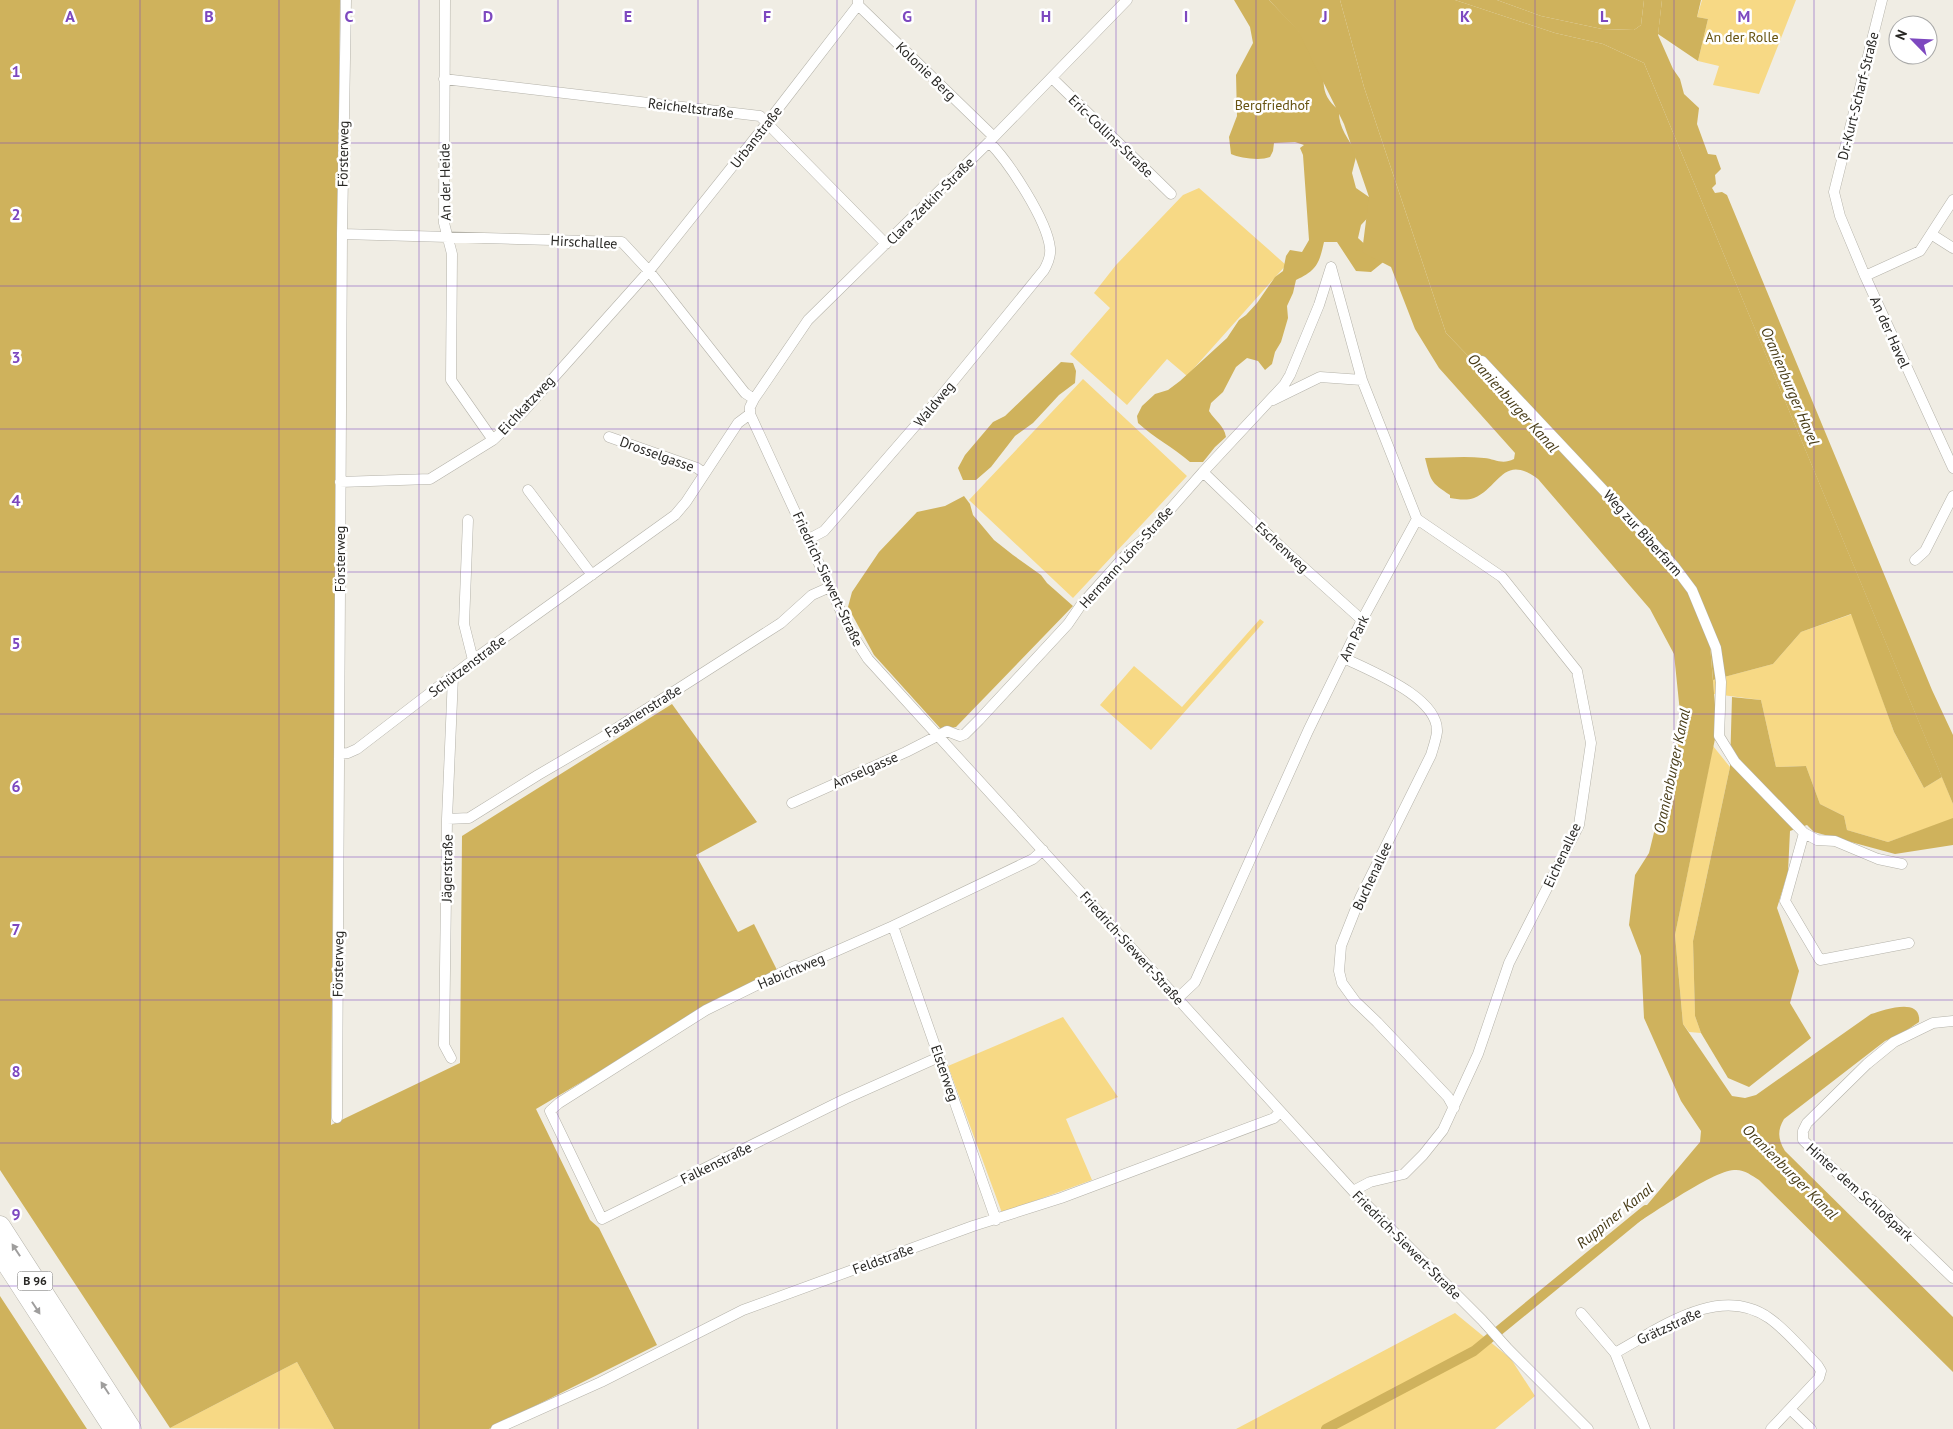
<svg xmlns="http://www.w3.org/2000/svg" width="1953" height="1429" font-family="'PT Sans',sans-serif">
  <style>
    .green { fill: #f7d985 }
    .forest { fill: #cfb25c }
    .water { fill: #cfb25d }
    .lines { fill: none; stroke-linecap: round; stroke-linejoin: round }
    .canal { stroke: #cfb25d; stroke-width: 10 }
    .street-casing { stroke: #b4b2a9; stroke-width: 11 }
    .highway-casing { stroke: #b4b2a9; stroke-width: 21 }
    .street { stroke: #fff; stroke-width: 10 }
    .highway { stroke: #fff; stroke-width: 20 }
    .oneway { fill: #9f9e9d }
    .grid { fill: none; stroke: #7d48bf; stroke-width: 1; stroke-opacity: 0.55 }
    .labels { text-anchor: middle; stroke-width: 5; stroke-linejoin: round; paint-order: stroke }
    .shield { fill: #fff; stroke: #696866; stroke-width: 1 }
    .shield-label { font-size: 12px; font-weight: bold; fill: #292825 }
    .park-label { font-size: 14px; fill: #675311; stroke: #fff }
    .street-label { font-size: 14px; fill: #292825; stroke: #fff }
    .water-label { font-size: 15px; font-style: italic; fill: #473b16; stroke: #fff }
    .grid-label { font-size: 16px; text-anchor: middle; font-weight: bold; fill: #7d48bf; stroke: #fff; stroke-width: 5; stroke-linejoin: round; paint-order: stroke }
  </style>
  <rect width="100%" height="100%" fill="#f0ede4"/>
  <!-- green -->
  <path class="green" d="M1702 0H1796L1759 94 1713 85 1719 66 1698 61 1708 19 1697 17Z
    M1199 188 1286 265 1187 376 1167 359 1127 405 1070 354 1110 308 1094 293 1116 265 1183 195Z
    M1083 379 1187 476 1073 598 969 500Z
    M1852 614 1894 732 1924 788 1942 777 1953 804V819L1888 842 1847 830 1844 816 1820 804 1806 766 1776 767 1761 700 1714 694 1713 680 1773 664 1801 632Z
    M1260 619 1264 622 1151 750 1100 705 1134 666 1182 707Z
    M1713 746 1730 767 1693 941 1695 1016 1701 1033 1689 1032 1683 1024 1675 935Z
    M1063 1017 1118 1097 1066 1119 1092 1180 1002 1213 948 1066Z
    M1455 1313 1511 1359 1535 1396 1495 1429H1236Z
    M297 1362 334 1429 170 1428Z"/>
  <!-- forest -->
  <path class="forest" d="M0 0H340L331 1125 460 1063 462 836 672 704 757 822 696 855 738 932 754 924 777 970 705 1009 536 1109 590 1220 599 1228 657 1345 489 1429H334L297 1362 170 1428 0 1170Z
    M1234 0H1269C1278 10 1317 48 1320 58 1328 79 1316 92 1339 110 1338 127 1348 139 1357 153L1352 173 1356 188 1369 197 1375 210 1361 225 1358 238 1371 250 1387 259 1371 272 1356 271 1337 242H1324C1319 264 1317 270 1296 280L1293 293 1287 306 1288 318 1281 342 1275 352 1272 364 1265 370 1258 361 1247 358 1236 367 1223 392 1211 403 1209 411C1215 421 1224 425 1226 437L1215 447 1203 462H1190C1173 447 1154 438 1138 423L1137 416 1142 406 1155 394 1168 390 1180 381 1227 338 1239 320 1246 315 1257 303 1275 277 1283 271 1286 256 1290 250 1302 252 1309 240 1303 155 1300 148 1304 145 1295 142 1274 143 1273 151 1270 157C1260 161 1240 158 1231 154L1229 137 1237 116 1236 75 1253 43 1250 27Z
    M1340 0H1455L1555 33 1603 44 1644 63 1942 777 1924 788 1894 732 1851 614 1801 632 1773 664 1713 680 1710 645 1661 556 1446 333 1364 87Z
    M1497 0H1644L1641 25 1634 30 1602 29 1541 16Z
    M1662 0H1701L1697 17 1708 19 1698 61 1658 34Z
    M1061 362 1073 363 1076 371 1075 383 1059 395 1033 423 1015 436 991 467 976 480H963L958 468 965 455 993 422 1005 416Z
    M964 496 970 504 973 515 994 540 1013 555 1041 575 1047 583 1073 606 956 727 946 729 940 728 874 655 848 607 852 592 879 552 917 512 945 506Z
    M1732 697 1761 700 1776 767 1806 766 1820 804 1844 816 1847 830 1888 842 1953 818V845L1895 854 1814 832 1807 825 1790 831 1788 872 1777 908 1799 971 1790 1003 1811 1038 1749 1087 1728 1078 1701 1033 1695 1016 1693 941 1730 767Z
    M0 1296 87 1429H0Z"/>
  <!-- water -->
  <path class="water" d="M1269 0H1340L1364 87 1446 333 1661 556 1689 598 1710 645 1717 729 1675 935 1683 1024 1732 1096 1745 1098 1756 1095 1871 1014C1884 1010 1922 996 1919 1022L1904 1032 1885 1041 1784 1119C1777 1131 1778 1139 1785 1151L1953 1317V1372L1759 1180C1751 1175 1744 1169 1734 1170 1710 1172 1650 1216 1626 1230L1700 1142 1701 1131 1681 1101 1644 1018 1641 956 1629 925 1635 875 1649 853 1681 722 1674 654 1650 609 1538 479C1503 453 1500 487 1474 498 1466 501 1457 499 1450 498V495C1430 482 1431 481 1425 458 1444 458 1464 456 1484 458 1495 459 1502 465 1514 459L1515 453 1439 368 1415 329 1391 267 1362 252 1369 197 1344 124 1298 31Z
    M1455 0H1497L1541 16 1602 29 1634 30 1641 25 1644 0H1662L1658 35 1673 69 1680 79 1684 94 1699 108 1697 124 1708 154 1716 155 1721 169 1715 175 1716 184 1712 188 1715 193 1722 192 1727 195 1932 690 1953 735V804L1644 63 1603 44 1555 33Z"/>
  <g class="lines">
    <!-- canal -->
    <path class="canal" d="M1326 1429 1474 1351 1646 1210"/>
    <!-- street casing -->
    <g class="street-casing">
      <path id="street" d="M445 0 444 223 452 254 451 380 493 440
        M1882 0 1834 192 1840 216 1865 276 1953 468
        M858 5 994 137
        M1052 78 1171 194
        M444 79 760 116 886 244
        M342 234 622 242 649 271 745 393 754 399
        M1931 234 1953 248
        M1865 276 1920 251 1953 200
        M1482 361 1656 546 1674 566 1692 590 1716 648 1721 682 1719 736 1735 762 1804 833 1785 901 1820 960 1909 943
        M1273 400 1320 377 1362 380
        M750 414 850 631 868 659 1353 1191 1482 1320 1508 1349 1588 1429
        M750 414V407L754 399 808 320 989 142 1127 0
        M609 437 697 468 704 473
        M1203 472 1282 548 1362 620
        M340 482 430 479 493 440 522 413 649 271 767 123 858 5V0
        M528 490 592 575
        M468 520 464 624 473 660
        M809 539 824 531 942 395 1044 270C1048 263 1051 256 1050 248 1047 220 1009 162 989 142
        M1915 560 1925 551 1953 496
        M1344 658C1370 671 1439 697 1437 732 1436 740 1433 748 1431 755L1360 898 1341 946 1339 971 1342 983 1355 1001 1377 1022 1448 1097 1454 1108
        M340 754 348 753 357 749 473 660 675 515 686 502 738 423 750 414
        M792 803 906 752 947 731 960 736 965 734 979 720 1068 624 1081 605 1131 549 1145 538 1203 472 1284 385 1290 375 1319 305 1331 267
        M447 819 469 818 538 775 603 737 781 623 812 595 830 587
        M1804 833 1817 840 1835 841 1878 859 1902 864
        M893 926 996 1220
        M1178 998 1195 982 1308 731 1362 620 1417 519 1362 380 1331 267
        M1953 1021 1933 1023 1894 1042 1867 1064 1807 1123 1803 1131V1140L1863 1198 1872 1200 1953 1278
        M939 1057 845 1099 602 1219 550 1111 559 1103 706 1010 795 966 800 967 893 926 1033 859 1043 850
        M451 1058 444 1045 447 819 453 676
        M337 1118 342 234 346 0
        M1353 1191 1370 1182 1404 1174 1423 1155 1443 1130 1478 1054 1509 963 1579 825 1591 743 1577 671 1502 577 1417 519
        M1581 1313 1615 1353 1645 1429
        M1615 1353C1659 1329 1719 1283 1769 1318 1785 1329 1804 1351 1818 1366L1821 1371 1819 1378 1771 1429
        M1790 1409 1811 1429
        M496 1429 601 1382 743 1310 973 1226 1061 1198 1274 1118 1280 1112"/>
    </g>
    <!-- highway casing -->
    <g class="highway-casing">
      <path id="highway" d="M0 1226 131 1429
        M0 1253 114 1429"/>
    </g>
    <!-- street -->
    <use href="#street" class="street"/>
    <!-- highway -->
    <use href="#highway" class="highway"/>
  </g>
  <!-- one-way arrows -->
  <defs><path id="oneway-solid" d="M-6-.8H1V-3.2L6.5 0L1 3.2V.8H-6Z" transform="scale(1.25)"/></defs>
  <g class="oneway">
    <use href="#oneway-solid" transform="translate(16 1250) rotate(-123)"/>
    <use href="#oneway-solid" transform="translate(36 1308) rotate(57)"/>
    <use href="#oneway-solid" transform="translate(105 1388) rotate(-123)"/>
  </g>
  <!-- grid -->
  <path class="grid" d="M140 0V1429M279 0V1429M419 0V1429M558 0V1429M698 0V1429M837 0V1429M976 0V1429M1116 0V1429M1256 0V1429M1395 0V1429M1535 0V1429M1674 0V1429M1814 0V1429M0 143H1953M0 286H1953M0 429H1953M0 572H1953M0 714H1953M0 857H1953M0 1000H1953M0 1143H1953M0 1286H1953"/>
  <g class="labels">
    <!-- shield labels -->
    <rect class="shield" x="17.5" y="1271.5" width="35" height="19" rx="4"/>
    <g class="shield-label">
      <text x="35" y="1285">B 96</text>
    </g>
    <!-- park labels -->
    <g class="park-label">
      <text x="1742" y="42">An der Rolle</text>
      <text x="1272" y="110">Bergfriedhof</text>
    </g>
    <!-- street labels -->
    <g class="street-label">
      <text transform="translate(926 71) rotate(44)" y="5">Kolonie Berg</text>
      <text transform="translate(1858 96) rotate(-76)" y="5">Dr.-Kurt-Scharf-Straße</text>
      <text transform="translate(691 108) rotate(7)" y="5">Reicheltstraße</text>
      <text transform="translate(1111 136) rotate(44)" y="5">Eric-Collins-Straße</text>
      <text transform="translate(756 137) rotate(-52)" y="5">Urbanstraße</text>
      <text transform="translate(343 154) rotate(-89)" y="5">Försterweg</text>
      <text transform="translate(445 182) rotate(-91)" y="5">An der Heide</text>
      <text transform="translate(930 201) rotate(-45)" y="5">Clara-Zetkin-Straße</text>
      <text transform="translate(584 242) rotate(3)" y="5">Hirschallee</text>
      <text transform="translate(1890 332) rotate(66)" y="5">An der Havel</text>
      <text transform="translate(934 404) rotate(-50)" y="5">Waldweg</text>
      <text transform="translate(526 405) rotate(-47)" y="5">Eichkatzweg</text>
      <text transform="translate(657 454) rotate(20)" y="5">Drosselgasse</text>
      <text transform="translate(1643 533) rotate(48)" y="5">Weg zur Biberfarm</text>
      <text transform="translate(1282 547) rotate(43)" y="5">Eschenweg</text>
      <text transform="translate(1126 557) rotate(-48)" y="5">Hermann-Löns-Straße</text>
      <text transform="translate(340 559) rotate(-90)" y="5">Försterweg</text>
      <text transform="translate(828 579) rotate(65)" y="5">Friedrich-Siewert-Straße</text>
      <text transform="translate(1354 638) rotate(-64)" y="5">Am Park</text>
      <text transform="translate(467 666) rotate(-37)" y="5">Schützenstraße</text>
      <text transform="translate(643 711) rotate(-32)" y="5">Fasanenstraße</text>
      <text transform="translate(865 770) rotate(-24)" y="5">Amselgasse</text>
      <text transform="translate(1562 855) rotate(-65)" y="5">Eichenallee</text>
      <text transform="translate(447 868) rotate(-89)" y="5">Jägerstraße</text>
      <text transform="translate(1372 876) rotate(-65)" y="5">Buchenallee</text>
      <text transform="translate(1132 948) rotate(48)" y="5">Friedrich-Siewert-Straße</text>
      <text transform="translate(338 964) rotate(-89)" y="5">Försterweg</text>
      <text transform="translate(791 971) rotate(-23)" y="5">Habichtweg</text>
      <text transform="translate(945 1073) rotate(71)" y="5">Elsterweg</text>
      <text transform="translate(716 1163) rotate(-26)" y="5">Falkenstraße</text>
      <text transform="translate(1860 1192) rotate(42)" y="5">Hinter dem Schloßpark</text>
      <text transform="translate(1407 1245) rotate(45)" y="5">Friedrich-Siewert-Straße</text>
      <text transform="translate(883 1259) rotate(-20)" y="5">Feldstraße</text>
      <text transform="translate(1669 1326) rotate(-25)" y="5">Grätzstraße</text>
    </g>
    <!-- water labels -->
    <g class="water-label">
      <text transform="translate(1790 386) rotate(67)" y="5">Oranienburger Havel</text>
      <text transform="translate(1513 403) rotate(48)" y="5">Oranienburger Kanal</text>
      <text transform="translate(1672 771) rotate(-78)" y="5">Oranienburger Kanal</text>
      <text transform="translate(1790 1172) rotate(45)" y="5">Oranienburger Kanal</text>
      <text transform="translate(1615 1216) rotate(-39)" y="5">Ruppiner Kanal</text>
    </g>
  </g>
  <g class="grid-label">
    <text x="70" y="22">A</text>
    <text x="209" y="22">B</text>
    <text x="349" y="22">C</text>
    <text x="488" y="22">D</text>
    <text x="628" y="22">E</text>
    <text x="767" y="22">F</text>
    <text x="907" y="22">G</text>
    <text x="1046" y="22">H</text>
    <text x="1186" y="22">I</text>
    <text x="1325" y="22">J</text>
    <text x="1465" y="22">K</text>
    <text x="1604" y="22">L</text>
    <text x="1744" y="22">M</text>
    <text x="16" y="77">1</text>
    <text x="16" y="220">2</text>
    <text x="16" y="363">3</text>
    <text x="16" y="506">4</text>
    <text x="16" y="649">5</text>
    <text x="16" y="792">6</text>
    <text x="16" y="935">7</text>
    <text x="16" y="1077">8</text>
    <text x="16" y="1220">9</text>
  </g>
  <!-- north arrow -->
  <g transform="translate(1913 40) rotate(294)"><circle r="24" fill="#ffffff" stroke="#a9a9a8"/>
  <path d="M0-4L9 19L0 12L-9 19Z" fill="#7d48bf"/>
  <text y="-8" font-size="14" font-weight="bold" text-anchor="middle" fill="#292825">N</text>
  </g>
</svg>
